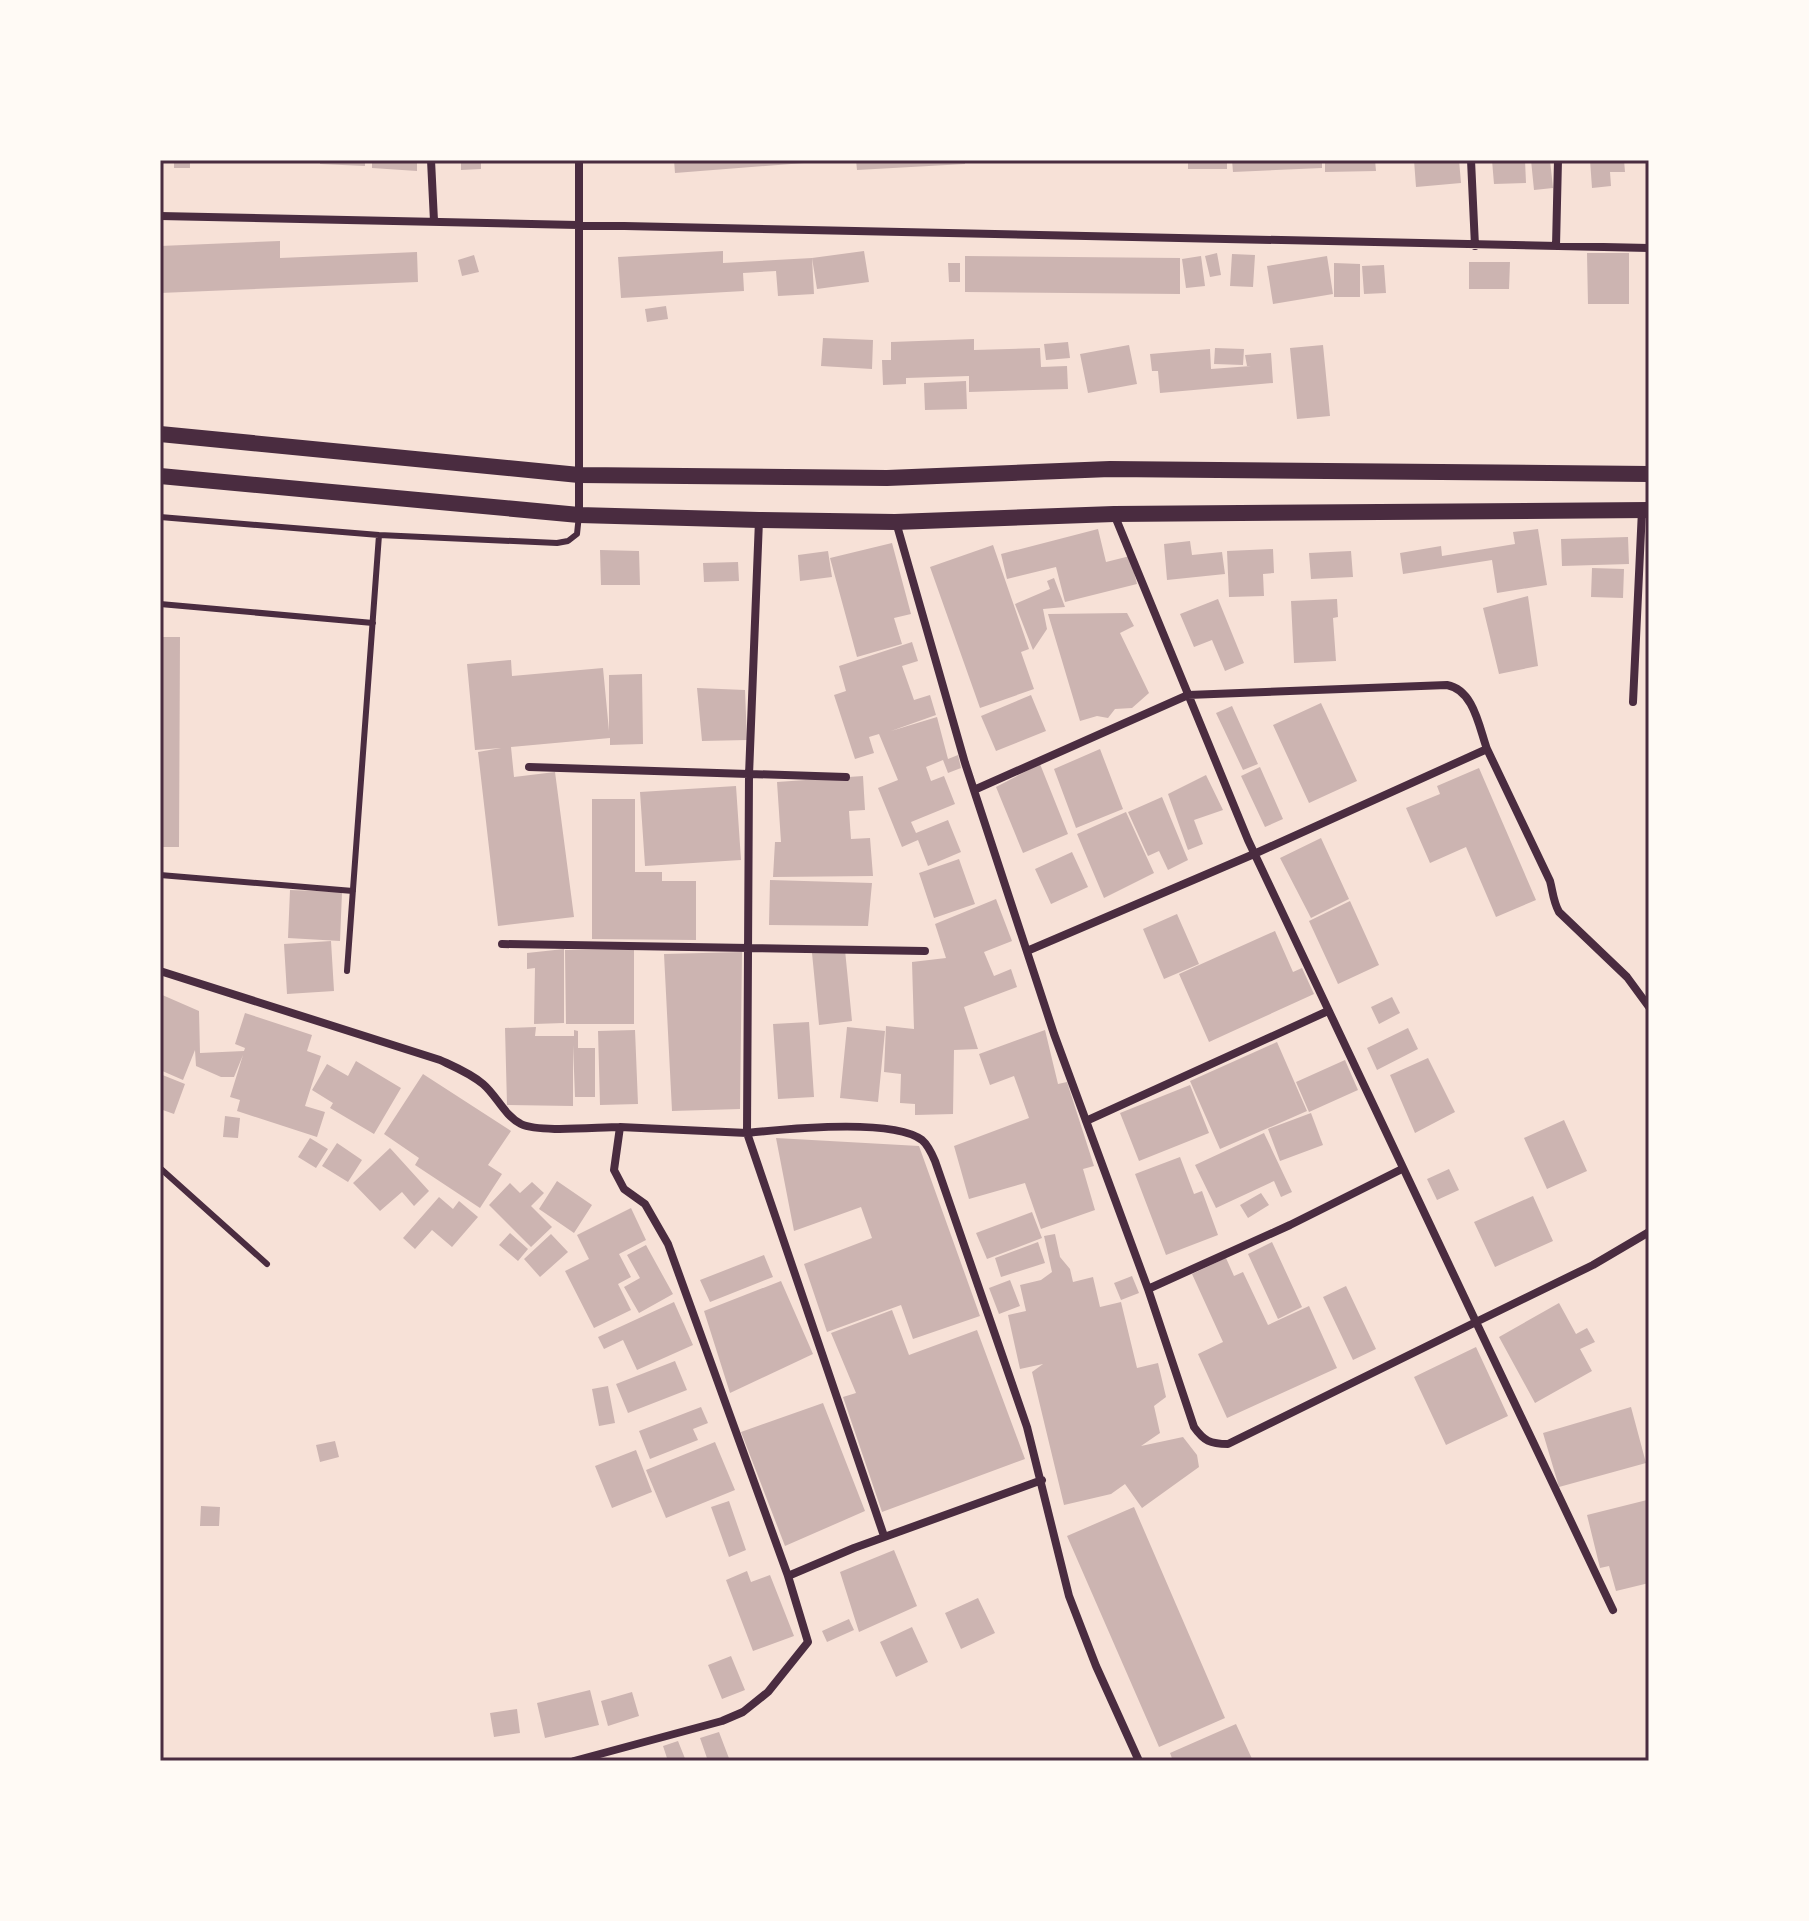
<svg xmlns="http://www.w3.org/2000/svg" width="1809" height="1921" font-family="Helvetica,sans-serif">
  <style>
    .building { fill: #ccb4b1 }
    .lines { fill: none; stroke-linecap: round; stroke-linejoin: round }
    .service { stroke: #4a2c40; stroke-width: 6 }
    .minor { stroke: #4a2c40; stroke-width: 8 }
    .secondary { stroke: #4a2c40; stroke-width: 16 }
    .neatline { fill: none; stroke: #4a2c40; stroke-width: 3 }
  </style>
  <rect width="100%" height="100%" fill="#f7e1d7"/>
  <!-- building -->
  <path class="building" d="M174 160H190V168H174Z
    M320 160H365V166L320 164Z
    M372 160H417V171L372 168Z
    M461 160H481V169L461 170Z
    M674 160H817V162L675 173Z
    M856 160H965V164L857 170Z
    M1188 160H1227V169H1188Z
    M1232 160H1322V168L1233 172Z
    M1325 160H1375L1376 171 1325 172Z
    M1414 160H1459L1461 183 1416 187Z
    M1492 160H1525L1526 183 1494 184Z
    M1531 160H1550L1553 188 1534 190Z
    M1590 160H1624L1625 172H1610L1611 186 1592 188Z
    M280 241V258L417 252 418 282 160 293V246Z
    M723 251V263L812 258 814 294 778 296 776 271 743 273 744 291 621 298 618 257Z
    M864 251 869 282 817 289 812 258Z
    M1217 253 1221 275 1210 277 1205 256Z
    M1587 253H1629V304H1588Z
    M1232 254 1255 255 1253 287 1230 286Z
    M474 255 479 272 462 276 458 260Z
    M965 256 1180 258V294L965 292Z
    M1201 256 1205 286 1186 288 1182 259Z
    M1327 256 1333 294 1273 304 1267 266Z
    M1469 262H1510L1509 289H1469Z
    M948 263H960V282H949Z
    M1334 263 1360 264V297H1334Z
    M1384 265 1386 293 1364 294 1362 266Z
    M666 306 668 319 647 322 645 309Z
    M823 338 873 340 872 369 821 366Z
    M974 339V350L1040 348 1041 367 1067 366 1068 389 969 392V376L906 378V384L883 385 882 360H891V342Z
    M1068 342 1070 358 1046 360 1044 344Z
    M1129 345 1137 384 1088 393 1080 354Z
    M1323 345 1330 416 1297 419 1290 348Z
    M1215 348 1244 349 1243 365 1214 364Z
    M1210 349 1211 369 1251 366H1247L1245 355 1271 353 1273 383 1160 393 1158 371H1152L1150 354Z
    M966 381 967 409 925 410 924 383Z
    M1098 529 1106 562 1130 556 1137 584 1065 602 1056 567 1007 579 1001 554Z
    M1538 529 1547 585 1497 593 1492 560 1403 574 1400 553 1441 546 1442 556 1515 544 1513 532Z
    M1628 537 1629 564 1562 566 1561 539Z
    M1190 541 1192 555 1222 552 1225 574 1167 580 1164 544Z
    M892 543 911 614 894 618 902 644 857 657 830 558Z
    M993 545 1029 649 1021 652 1034 689 980 708 930 567Z
    M1273 549 1274 573 1263 574 1264 596 1229 597 1227 551Z
    M600 550 639 551 640 585H601Z
    M828 551 832 577 800 581 798 555Z
    M1351 551 1353 577 1311 579 1309 553Z
    M738 562 739 581 704 582 703 563Z
    M1592 568 1624 569 1623 598 1591 597Z
    M1054 578 1065 607 1043 609 1047 629 1033 650 1015 604 1050 589 1047 581Z
    M1528 596 1538 666 1499 674 1483 608Z
    M1218 599 1244 663 1225 671 1212 640 1194 647 1180 614Z
    M1337 599 1338 617 1333 618 1336 661 1294 663 1291 601Z
    M1127 613 1134 626 1120 633 1149 693 1132 708 1115 709 1108 718 1097 716 1080 721 1048 614Z
    M160 637H180L179 847H160Z
    M912 642 918 661 902 666 914 700 930 695 936 715 891 731 937 717 948 759 958 755 961 768 948 773 943 760 926 767 931 781 944 776 955 804 911 822 916 833 948 820 961 852 928 866 918 840 902 847 878 788 898 780 879 734 869 737 874 753 855 759 834 695 846 691 839 666Z
    M511 660 512 676 603 668 609 731V675L642 674 643 744 610 745V738L511 747 514 777 555 772 574 917 498 926 478 752 501 748 475 750 467 664Z
    M697 688 745 690 747 740 702 741Z
    M1031 695 1046 731 996 751 981 716Z
    M1321 703 1357 781 1309 803 1273 725Z
    M1232 706 1258 764 1243 770 1216 713Z
    M1100 749 1123 809 1076 828 1054 769Z
    M1040 764 1068 834 1023 853 996 787Z
    M1260 767 1283 819 1265 827 1241 776Z
    M1479 768 1536 900 1496 917 1466 847 1430 863 1406 808 1440 794 1437 786Z
    M1206 775 1223 810 1194 820 1203 844 1188 850 1168 794Z
    M863 776 865 810 849 811 851 839 870 838 873 876 773 877 775 842H781L777 782Z
    M736 786 741 860 645 866 640 792Z
    M1162 797 1188 860 1168 870 1159 851 1148 856 1128 812Z
    M592 799H635V872H662V881H696V940L592 939Z
    M1126 812 1154 873 1104 898 1077 834Z
    M1321 838 1349 899 1311 918 1280 858Z
    M1072 852 1088 887 1051 904 1035 869Z
    M959 859 975 904 934 918 919 873Z
    M770 880 872 883 868 926 769 925Z
    M290 890 342 892 340 941 288 938Z
    M996 899 1012 941 984 952 994 976 1011 969 1017 987 964 1007 978 1049 954 1050 953 1114 915 1115V1104L900 1103 901 1074 884 1072 886 1026 914 1029 912 962 946 958 935 924Z
    M1350 901 1379 965 1338 984 1309 921Z
    M1177 914 1199 964 1164 979 1143 929Z
    M1275 931 1293 972 1302 968 1314 994 1209 1042 1179 974Z
    M331 941 334 991 287 994 284 944Z
    M564 949V1023L534 1024 535 968 527 969V953Z
    M565 950H634V1024H566Z
    M845 950 852 1021 819 1025 812 953Z
    M742 952 740 1109 672 1111 664 954Z
    M160 994 199 1011 200 1053 244 1051 245 1048 235 1044 245 1013 312 1035 307 1051 321 1056 305 1106 325 1112 317 1137 237 1111 240 1100 230 1097 243 1055 234 1077H221L196 1066 195 1050 183 1080 160 1070Z
    M1392 997 1400 1013 1379 1024 1371 1007Z
    M809 1022 814 1097 778 1099 773 1024Z
    M536 1027 535 1036H574V1030L578 1031V1048H595V1097H575L573 1045V1106L507 1105 505 1028Z
    M847 1027 885 1031 878 1102 840 1098Z
    M1408 1028 1418 1049 1377 1070 1367 1048Z
    M635 1030 638 1104 600 1105 598 1031Z
    M1045 1030 1058 1084 1067 1082 1094 1166 1083 1169 1095 1210 1041 1229 1025 1183 969 1199 954 1146 1029 1118 1014 1076 990 1085 979 1054Z
    M1277 1042 1307 1111 1220 1149 1190 1081Z
    M1428 1058 1455 1112 1415 1133 1390 1075Z
    M1345 1060 1358 1090 1309 1112 1296 1082Z
    M356 1061 401 1088 374 1134 330 1108 333 1103 312 1090 327 1064 348 1076Z
    M160 1074 185 1084 174 1114 160 1109Z
    M423 1074 511 1131 488 1165 502 1174 480 1208 415 1165 419 1158 384 1134Z
    M1190 1085 1209 1133 1139 1161 1120 1113Z
    M1311 1113 1323 1145 1280 1161 1268 1129Z
    M225 1116 240 1118 238 1138 223 1137Z
    M1564 1120 1587 1171 1547 1189 1524 1138Z
    M1264 1133 1292 1192 1281 1197 1274 1181 1216 1208 1195 1165Z
    M310 1138 328 1149 316 1168 298 1157Z
    M776 1138 919 1146 980 1316 913 1339 901 1305 827 1332 804 1264 872 1238 861 1207 794 1231Z
    M337 1143 362 1160 348 1182 322 1166Z
    M390 1148 429 1191 414 1206 402 1192 380 1211 353 1183Z
    M1180 1157 1194 1194 1202 1191 1218 1235 1166 1255 1135 1174Z
    M1449 1169 1459 1190 1437 1200 1427 1179Z
    M557 1181 592 1205 574 1233 539 1209Z
    M532 1182 544 1193 531 1206 552 1227 531 1247 489 1205 510 1183 520 1193Z
    M1261 1193 1269 1205 1248 1218 1240 1205Z
    M1533 1196 1553 1241 1495 1267 1474 1222Z
    M439 1197 453 1209 459 1201 478 1217 452 1247 432 1230 415 1249 403 1238Z
    M631 1208 646 1240 619 1254 631 1277 618 1284 631 1310 594 1328 565 1271 589 1259 577 1235Z
    M1032 1212 1042 1238 987 1259 976 1233Z
    M510 1233 528 1249 518 1261 499 1245Z
    M551 1234 568 1252 540 1277 524 1259Z
    M1055 1234 1060 1257 1070 1269 1073 1282 1093 1277 1100 1307 1121 1302 1137 1368 1158 1363 1166 1397 1154 1406 1160 1433 1141 1446 1183 1437 1197 1455 1199 1467 1142 1508 1125 1484 1111 1494 1064 1505 1032 1372 1043 1364 1020 1369 1008 1315 1026 1311 1020 1285 1041 1280 1052 1272 1044 1236Z
    M1038 1242 1045 1263 1001 1277 995 1258Z
    M1272 1242 1302 1307 1278 1319 1248 1254Z
    M646 1245 673 1294 639 1313 624 1287 640 1278 627 1255Z
    M764 1255 773 1277 710 1302 700 1280Z
    M1226 1258 1234 1276 1243 1272 1268 1325 1309 1306 1337 1368 1227 1418 1198 1354 1223 1342 1192 1274Z
    M1132 1276 1139 1293 1121 1300 1114 1283Z
    M1010 1280 1020 1306 999 1314 989 1288Z
    M781 1281 813 1354 730 1393 704 1311Z
    M1346 1286 1376 1349 1353 1360 1323 1297Z
    M674 1302 693 1345 637 1370 623 1340 604 1349 598 1337Z
    M1559 1303 1576 1334 1587 1328 1595 1342 1580 1349 1592 1371 1535 1403 1499 1337Z
    M892 1310 909 1355 977 1330 1025 1459 882 1512 843 1397 856 1393 831 1333Z
    M1476 1347 1508 1416 1446 1445 1414 1377Z
    M675 1361 687 1390 628 1413 616 1384Z
    M608 1386 615 1423 599 1426 592 1389Z
    M823 1403 865 1511 785 1546 741 1432Z
    M701 1407 708 1423 693 1429 698 1440 650 1459 639 1431Z
    M1631 1407 1646 1463 1559 1487 1543 1433Z
    M335 1441 339 1457 320 1462 316 1445Z
    M715 1442 735 1490 666 1518 646 1470Z
    M636 1450 652 1492 612 1508 595 1466Z
    M1647 1500 1649 1583 1616 1591 1609 1566 1600 1568 1587 1515Z
    M729 1501 746 1550 729 1557 711 1507Z
    M201 1506 220 1507 219 1526H200Z
    M1134 1507 1225 1718 1159 1747 1067 1536Z
    M894 1550 917 1606 859 1632 840 1572Z
    M747 1571 751 1582 770 1575 794 1636 753 1651 726 1580Z
    M978 1598 995 1633 961 1649 945 1613Z
    M849 1619 854 1630 827 1642 822 1631Z
    M912 1627 928 1662 896 1677 880 1642Z
    M731 1656 745 1690 722 1699 708 1665Z
    M590 1690 599 1725 545 1738 537 1703Z
    M632 1692 639 1716 608 1726 601 1701Z
    M517 1709 520 1733 494 1737 490 1713Z
    M1236 1724 1253 1761H1173L1170 1753Z
    M719 1732 730 1761H708L700 1738Z
    M678 1741 686 1761H668L663 1746Z"/>
  <g class="lines">
    <!-- service -->
    <path class="service" d="M160 517 379 535 557 543 568 541 577 534 579 515
      M160 604 373 623
      M160 875 353 891
      M347 971 379 535
      M160 1168 267 1264"/>
    <!-- minor -->
    <path class="minor" d="M431 160 434 221
      M579 160V515
      M1471 160 1475 246
      M160 216 1649 248
      M1556 246 1558 160
      M759 520 749 775 747 1133C784 1129 893 1118 922 1140 928 1145 932 1154 935 1161L1027 1427 1069 1596 1096 1666 1139 1761
      M896 522 965 763 1054 1034 1148 1289 1194 1427C1204 1441 1210 1444 1228 1444L1476 1322 1248 840 1114 514
      M1633 702 1642 510
      M1487 749 1550 881C1553 892 1553 901 1559 912L1627 977 1649 1007
      M529 767 846 777
      M974 790 1188 695 1447 685C1474 690 1479 727 1487 749L1254 854 1027 951
      M502 944 925 951
      M160 971 440 1060C455 1067 470 1073 483 1084 497 1096 504 1115 521 1124 540 1133 597 1127 620 1127
      M1086 1121 1328 1011
      M1148 1289 1290 1225 1402 1169
      M788 1576 668 1244 645 1204 624 1189 614 1170 620 1127 747 1133 884 1536
      M1613 1610 1476 1322 1593 1265 1649 1232
      M574 1761 722 1721 743 1712 768 1692 808 1642 788 1576 854 1548 1042 1480"/>
    <!-- secondary -->
    <path class="secondary" d="M160 434 579 475 887 478 1110 469 1649 474
      M160 476 579 515 759 520 895 522 1114 514 1649 510"/>
  </g>
  <!-- border -->
  <rect width="1809" height="1921" fill="none" stroke="#fffaf5" stroke-width="324"/>
  <rect x="162" y="162" width="1485" height="1597" class="neatline"/>
</svg>
